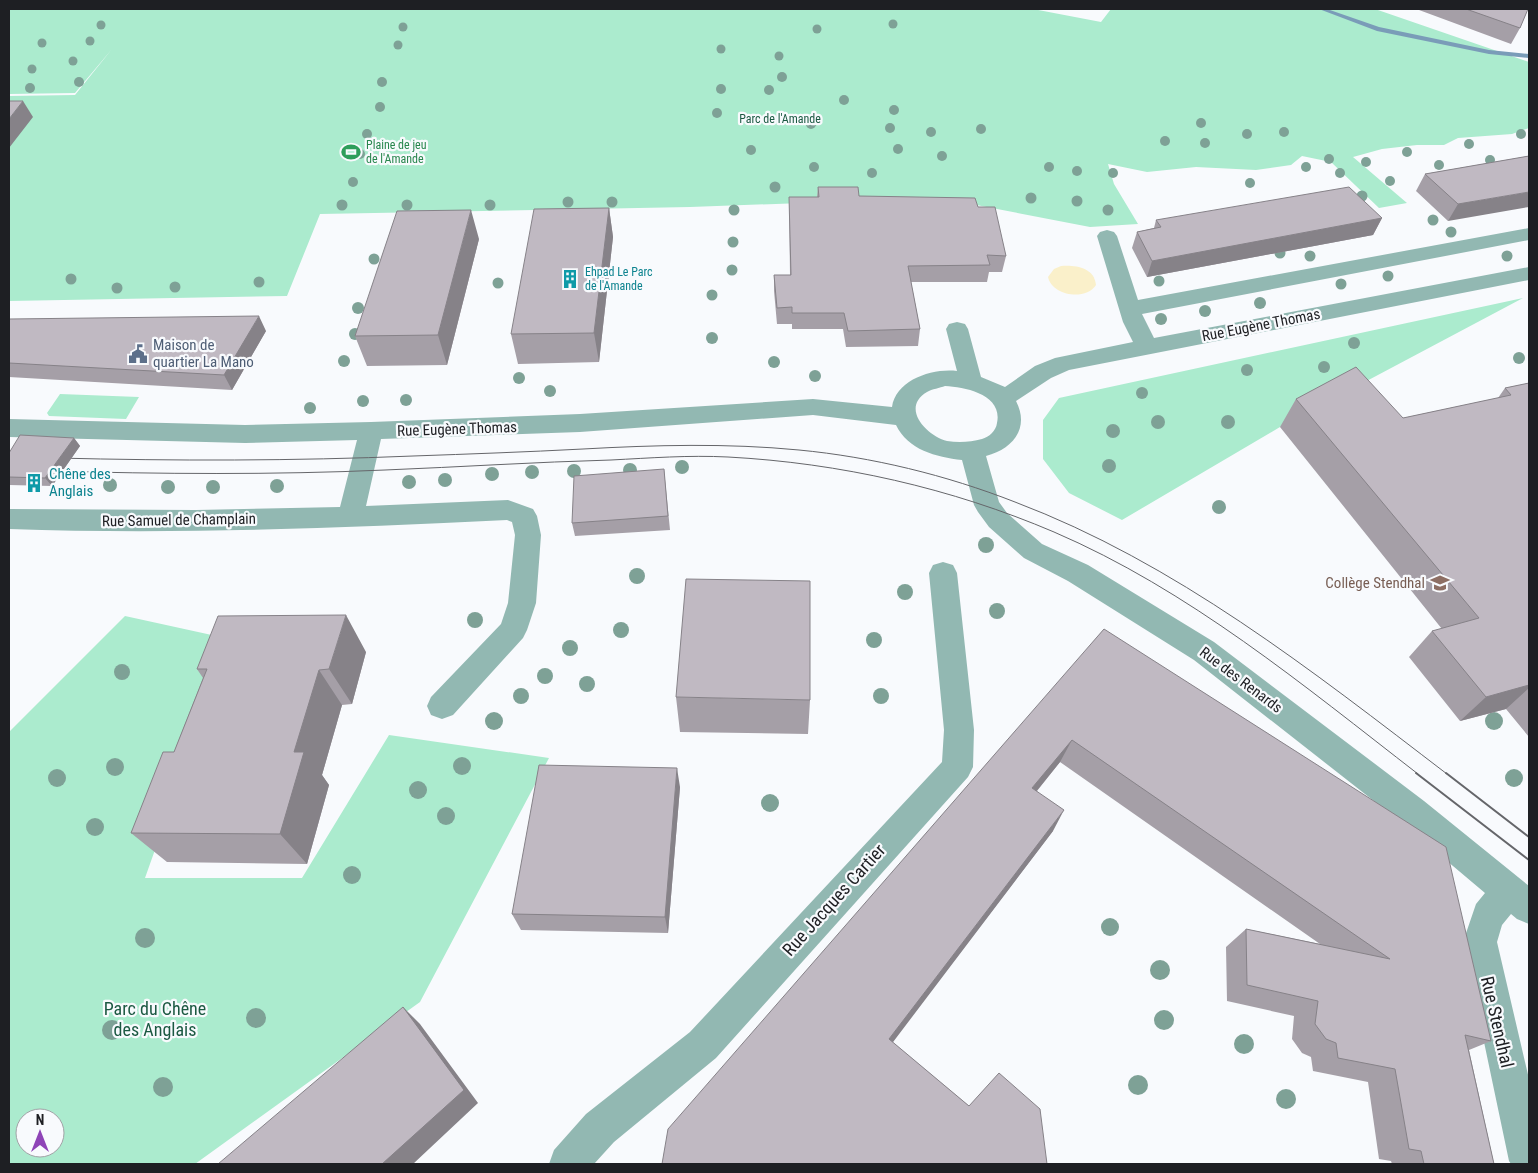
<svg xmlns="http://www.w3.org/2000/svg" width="1538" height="1173" font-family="'Roboto Condensed',sans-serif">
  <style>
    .green { fill: #abebce; fill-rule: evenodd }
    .sand { fill: #faf0ca }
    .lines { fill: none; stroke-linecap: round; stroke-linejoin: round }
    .stream { fill: #7a9cb8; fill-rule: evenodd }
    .minor { fill: #92b8b2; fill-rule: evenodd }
    .tram-far1 { stroke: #65666a; stroke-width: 1 }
    .tram { stroke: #65666a; stroke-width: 2 }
    .tree { fill: #7ea196 }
    .wall { fill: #a59fa7 }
    .shaded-wall { fill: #868288 }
    .building { fill: #c0b9c2; stroke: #868288 }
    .labels { text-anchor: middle; stroke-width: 4.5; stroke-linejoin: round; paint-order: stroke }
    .far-park-label { font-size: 12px; fill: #1b5942; stroke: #f8fafd }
    .far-leisure-label { font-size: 12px; fill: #27864d; stroke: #f8fafd; text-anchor: start }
    .far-culture-label { font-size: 12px; fill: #0d838f; stroke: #f8fafd; text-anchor: start }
    .street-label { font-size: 15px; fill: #1e1f23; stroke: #f8fafd }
    .service-label { font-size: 15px; fill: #4e5e75; stroke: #f8fafd; text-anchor: start }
    .culture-label { font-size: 15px; fill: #0d838f; stroke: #f8fafd; text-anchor: start }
    .education-label { font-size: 15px; fill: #785e54; stroke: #f8fafd; text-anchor: end }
    .near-street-label { font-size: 18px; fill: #1e1f23; stroke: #f8fafd }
    .near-park-label { font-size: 18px; fill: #1b5942; stroke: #f8fafd }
  </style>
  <rect width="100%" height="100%" fill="#f8fafd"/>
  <!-- green -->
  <path class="green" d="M9 9H1033L1101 22 1111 9H1375L1529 62V128L1512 134 1458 138 1444 145H1417L1382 149 1353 157 1407 203 1379 208 1331 162 1302 156 1291 165 1256 170 1196 167 1147 172 1108 164 1114 184 1138 224 1090 227 940 198 690 207 320 214 287 296 9 301V96L75 95 112 49 75 93 9 94Z
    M1523 298 1280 427 1122 520 1069 493 1043 459V420L1059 398Z
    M60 394 139 397 126 419 49 416 47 413Z
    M125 616 230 639 145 878H302L389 735 549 758 420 1002 195 1164H9V732ZM25 1118H55V1148H25Z"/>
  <!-- sand -->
  <path class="sand" d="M1061 266C1075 265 1094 267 1096 285 1086 301 1052 296 1048 277L1054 269Z"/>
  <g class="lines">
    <!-- stream -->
    <path class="stream" d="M1319 9H1327L1379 27 1489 50 1529 54V58L1489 54 1377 31Z"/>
    <!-- minor -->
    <path class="minor" d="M1529 228V240L1142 314 1154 338 1529 267V280L1069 370 1051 378 1016 401C1030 428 1013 449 986 456L999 502 1007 513 1042 544 1088 565 1214 642 1424 801 1529 886V924L1517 919 1511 914 1502 925 1497 942 1529 1079V1164H1511L1509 1161 1463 942 1476 904 1485 893 1402 823 1194 660 1068 581 1024 558 989 527 978 512 974 505 962 460C936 457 908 450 896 425L813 415 580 432 381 439 366 506 508 500 533 509 537 516 541 535 536 603 527 630 523 638 453 715 442 719 431 715 427 706 431 697 501 624 508 603 515 535 512 522 507 520C341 528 175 535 9 529V509L196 510 340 507 357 440 245 443 9 437V419L245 425 371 422 580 414 813 399 892 407C896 380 932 368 957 371L946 329 949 324 957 322 965 324 968 329 981 377 1005 387 1035 366 1055 358 1133 342 1123 322 1097 236 1100 232 1107 230 1114 232 1117 236 1138 300ZM945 386C966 387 1003 395 997 423 996 431 989 437 982 439 971 442 959 443 947 441 927 436 900 408 927 392 932 389 940 388 945 386Z
      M943 562 953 565 957 573 974 730 973 767 968 777 716 1058 614 1142 594 1164H549L554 1150 586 1114 690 1032 942 762 944 730 929 573 933 565Z"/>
    <!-- tram-far1 -->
    <path class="tram-far1" d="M56 458C175 461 294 461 413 456 470 454 526 452 583 449 655 445 727 443 799 450 872 457 946 475 1015 502 1176 563 1311 670 1447 774
      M49 471C161 474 273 475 385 470 460 467 536 462 611 460 650 458 689 455 728 457 840 463 951 488 1054 532 1189 590 1303 685 1418 774"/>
    <!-- tram -->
    <path class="tram" d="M1416 773 1529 860
      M1446 773 1529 837"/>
  </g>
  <!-- trees -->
  <g class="tree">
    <circle cx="893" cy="24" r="4.5"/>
    <circle cx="101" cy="25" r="4.5"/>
    <circle cx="403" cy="27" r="4.5"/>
    <circle cx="817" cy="29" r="4.5"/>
    <circle cx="90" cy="41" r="4.5"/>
    <circle cx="42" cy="43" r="4.5"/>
    <circle cx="398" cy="45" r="4.5"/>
    <circle cx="721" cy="49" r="4.5"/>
    <circle cx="779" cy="56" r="4.5"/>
    <circle cx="73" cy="61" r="4.5"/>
    <circle cx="32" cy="69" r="4.5"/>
    <circle cx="782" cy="77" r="5"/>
    <circle cx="79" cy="82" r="5"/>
    <circle cx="382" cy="82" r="5"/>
    <circle cx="30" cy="88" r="5"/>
    <circle cx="721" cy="89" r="5"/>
    <circle cx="769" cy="90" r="5"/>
    <circle cx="844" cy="100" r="5"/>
    <circle cx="380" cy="107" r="5"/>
    <circle cx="894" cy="110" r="5"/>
    <circle cx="717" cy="113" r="5"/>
    <circle cx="1201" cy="123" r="5"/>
    <circle cx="811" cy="124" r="5"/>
    <circle cx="890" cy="128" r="5"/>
    <circle cx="981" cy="129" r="5"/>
    <circle cx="931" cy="132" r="5"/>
    <circle cx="1284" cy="132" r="5"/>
    <circle cx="367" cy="134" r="5"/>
    <circle cx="1247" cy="134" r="5"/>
    <circle cx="1521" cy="134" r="5"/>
    <circle cx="1165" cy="141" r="5"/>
    <circle cx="1205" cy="143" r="5"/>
    <circle cx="1469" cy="144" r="5"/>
    <circle cx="898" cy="149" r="5"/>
    <circle cx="751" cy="150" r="5"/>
    <circle cx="1407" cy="152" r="5"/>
    <circle cx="360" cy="154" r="5"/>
    <circle cx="942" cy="156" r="5"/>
    <circle cx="1329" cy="159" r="5"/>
    <circle cx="1490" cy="160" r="5"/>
    <circle cx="1366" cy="162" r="5"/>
    <circle cx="1439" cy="165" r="5"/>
    <circle cx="814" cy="167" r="5"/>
    <circle cx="1049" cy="167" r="5"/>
    <circle cx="1306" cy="167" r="5"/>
    <circle cx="1077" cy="171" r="5"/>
    <circle cx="872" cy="173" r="5"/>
    <circle cx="1113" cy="173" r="5"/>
    <circle cx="1340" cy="173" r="5"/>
    <circle cx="1390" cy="181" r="5"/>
    <circle cx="353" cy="182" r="5"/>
    <circle cx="1250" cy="183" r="5"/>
    <circle cx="775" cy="187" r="5.5"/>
    <circle cx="1362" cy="196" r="5.5"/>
    <circle cx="1031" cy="198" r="5.5"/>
    <circle cx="1077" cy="201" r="5.5"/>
    <circle cx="568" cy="202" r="5.5"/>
    <circle cx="612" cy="202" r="5.5"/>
    <circle cx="342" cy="205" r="5.5"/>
    <circle cx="407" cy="205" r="5.5"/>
    <circle cx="490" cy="205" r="5.5"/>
    <circle cx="734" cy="210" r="5.5"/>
    <circle cx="1108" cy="210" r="5.5"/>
    <circle cx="1433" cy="220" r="5.5"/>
    <circle cx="1451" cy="232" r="5.5"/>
    <circle cx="733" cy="242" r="5.5"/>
    <circle cx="1280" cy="253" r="5.5"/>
    <circle cx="1310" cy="256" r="5.5"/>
    <circle cx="1507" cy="256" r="5.5"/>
    <circle cx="374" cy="259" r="5.5"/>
    <circle cx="732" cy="270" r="5.5"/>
    <circle cx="1388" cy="276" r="5.5"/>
    <circle cx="71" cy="279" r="5.5"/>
    <circle cx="1159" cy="281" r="5.5"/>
    <circle cx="259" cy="282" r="5.5"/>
    <circle cx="498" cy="283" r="5.5"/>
    <circle cx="1341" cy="284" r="5.5"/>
    <circle cx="175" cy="287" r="5.5"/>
    <circle cx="117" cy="288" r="5.5"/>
    <circle cx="712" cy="295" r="5.5"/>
    <circle cx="1260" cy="303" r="6"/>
    <circle cx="358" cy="308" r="6"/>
    <circle cx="1205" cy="311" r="6"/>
    <circle cx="1161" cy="319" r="6"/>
    <circle cx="355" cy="334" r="6"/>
    <circle cx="712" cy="338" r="6"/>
    <circle cx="1354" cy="343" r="6"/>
    <circle cx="1519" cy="358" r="6"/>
    <circle cx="344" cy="361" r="6"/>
    <circle cx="774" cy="362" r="6"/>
    <circle cx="1324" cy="367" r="6"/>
    <circle cx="1247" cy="370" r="6"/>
    <circle cx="815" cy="376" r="6"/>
    <circle cx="519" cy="378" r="6"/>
    <circle cx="550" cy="391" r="6"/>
    <circle cx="1142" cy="393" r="6"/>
    <circle cx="406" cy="400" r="6"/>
    <circle cx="363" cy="401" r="6"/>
    <circle cx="310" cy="408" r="6"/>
    <circle cx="1158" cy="422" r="7"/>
    <circle cx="1228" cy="422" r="7"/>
    <circle cx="1113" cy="431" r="7"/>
    <circle cx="1109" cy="466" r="7"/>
    <circle cx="682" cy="467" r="7"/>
    <circle cx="630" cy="470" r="7"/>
    <circle cx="574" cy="471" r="7"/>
    <circle cx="532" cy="472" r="7"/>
    <circle cx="492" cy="474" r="7"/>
    <circle cx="445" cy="480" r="7"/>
    <circle cx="409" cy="482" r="7"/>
    <circle cx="110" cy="485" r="7"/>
    <circle cx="277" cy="486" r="7"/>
    <circle cx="168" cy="487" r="7"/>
    <circle cx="213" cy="487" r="7"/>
    <circle cx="1219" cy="507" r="7"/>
    <circle cx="986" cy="545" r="8"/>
    <circle cx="637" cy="576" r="8"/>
    <circle cx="905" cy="592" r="8"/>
    <circle cx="997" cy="611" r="8"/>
    <circle cx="475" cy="620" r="8"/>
    <circle cx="621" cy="630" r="8"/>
    <circle cx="874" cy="640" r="8"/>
    <circle cx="570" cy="648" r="8"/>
    <circle cx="122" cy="672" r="8"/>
    <circle cx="545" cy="676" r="8"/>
    <circle cx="587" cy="684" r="8"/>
    <circle cx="521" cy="696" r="8"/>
    <circle cx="881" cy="696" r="8"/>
    <circle cx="494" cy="721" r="9"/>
    <circle cx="1494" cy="721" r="9"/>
    <circle cx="462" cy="766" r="9"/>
    <circle cx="115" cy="767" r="9"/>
    <circle cx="57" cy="778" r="9"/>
    <circle cx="1514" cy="778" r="9"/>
    <circle cx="418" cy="790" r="9"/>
    <circle cx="770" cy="803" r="9"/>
    <circle cx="446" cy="816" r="9"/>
    <circle cx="95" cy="827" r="9"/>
    <circle cx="352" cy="875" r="9"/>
    <circle cx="1110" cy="927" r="9"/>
    <circle cx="145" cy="938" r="10"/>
    <circle cx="1160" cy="970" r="10"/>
    <circle cx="256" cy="1018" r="10"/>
    <circle cx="1164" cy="1020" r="10"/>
    <circle cx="112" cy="1030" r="10"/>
    <circle cx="1244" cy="1044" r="10"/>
    <circle cx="1138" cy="1085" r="10"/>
    <circle cx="163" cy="1087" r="10"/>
    <circle cx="1286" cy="1099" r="10"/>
  </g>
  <!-- wall -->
  <path class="wall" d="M1419 9H1528L1520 28 1511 44 1419 10Z
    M1529 156 1448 221 1416 191 1425 174Z
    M818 187 859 196 978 207 1006 256 1002 272H989L987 282H911L920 329 918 346 846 347 843 329H792V324H777L774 291V275H790L789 197H817Z
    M609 208 613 237 599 362 518 364 511 334Z
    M1382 218 1373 235 1147 277 1132 248 1137 232 1154 228 1156 220Z
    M479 239 447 365 367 366 355 336Z
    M9 320 266 331 232 390 9 377Z
    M1529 383V737L1506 709 1460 721 1409 657 1432 631 1442 629 1280 427 1296 399 1403 418 1498 398 1505 388Z
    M74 438 80 446 52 486 9 485V453Z
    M664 469 670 530 575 536 572 523Z
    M1104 629 1491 1041 1469 1050 1494 1164H1392L1391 1161 1379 1159 1368 1082 1313 1071 1311 1057 1302 1053 1292 1039 1294 1016 1227 1001 1226 947 1246 929 1320 944 1060 762 1037 791 1053 831 892 1042 969 1106 1040 1109 662 1164Z
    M366 652 352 704 342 705 322 775 329 785 307 864 167 862 131 833 174 752 203 678 197 669Z
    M676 697 810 700 808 734 680 732Z
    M680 787 668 933 521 930 512 914Z"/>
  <!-- shaded-wall -->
  <path class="shaded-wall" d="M23 101 33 117 9 148V119Z
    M1529 192V207L1448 221 1458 204Z
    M609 208 613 237 599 362 594 333Z
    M471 210 479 239 447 365 438 335Z
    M1382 218 1373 235 1147 277 1152 261Z
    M259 316 266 331 232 390 224 375Z
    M74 438 80 446 52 486 45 478Z
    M346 615 366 652 352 704 329 669Z
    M319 670 342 705 322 775 329 785 307 864 280 834 294 752Z
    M1529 685V688L1506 709 1460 721 1486 697Z
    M1072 740 1060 762 1022 809 1032 788Z
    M677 768 680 787 668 933 665 917Z
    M1064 810 1053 831 884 1054 889 1039Z
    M403 1007 420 1024 478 1103 413 1164H382Z"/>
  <!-- building -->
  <path class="building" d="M1466 9H1528L1520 28Z
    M9 101H23L9 119Z
    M1529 156V192L1458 204 1425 174Z
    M818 187H858L859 196 975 198 978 207H995L1006 256 987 255 990 265 908 266 920 329 848 331 844 313H792V307L777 308 774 275H791L789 197H819Z
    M1349 187 1382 218 1152 261 1137 232 1161 227 1156 220Z
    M609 208 594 333 511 334 534 209Z
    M471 210 438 335 355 336 397 211Z
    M259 316 224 375 9 363V319Z
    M1356 367 1403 418 1511 395 1505 388 1529 383V685L1486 697 1432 631 1479 618 1296 399Z
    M20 435 74 438 45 478 9 477V453Z
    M664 469 668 516 572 523 574 476Z
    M686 579 810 581V700L676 697Z
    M346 615 329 669 319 670 294 752H304L280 834 131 833 163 752H174L207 669H197L218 616Z
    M1104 629 1446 847 1491 1041 1465 1035 1494 1164H1424L1421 1151 1409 1149 1395 1069 1338 1058 1336 1043 1326 1039 1315 1024 1318 1001 1247 985 1246 929 1390 959 1072 740 1032 788 1064 810 889 1039 969 1106 999 1073 1040 1109 1047 1164H662L668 1129Z
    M539 765 677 768 665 917 512 914Z
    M403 1007 464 1090 382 1164H218Z"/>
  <!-- icons -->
  <defs>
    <g id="stadium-bare" transform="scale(1.5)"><path d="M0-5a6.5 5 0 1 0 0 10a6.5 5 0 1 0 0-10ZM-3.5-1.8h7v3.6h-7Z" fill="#2e9e5b" stroke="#f8fafd" stroke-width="2.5" paint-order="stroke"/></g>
    <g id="building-bare" transform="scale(1.5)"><path d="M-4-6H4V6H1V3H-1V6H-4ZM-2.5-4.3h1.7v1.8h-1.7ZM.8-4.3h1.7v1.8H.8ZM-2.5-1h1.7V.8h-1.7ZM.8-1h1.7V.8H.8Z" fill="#0f9aa8" stroke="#f8fafd" stroke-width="2.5" paint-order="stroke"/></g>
    <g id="civic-bare" transform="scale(1.5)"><path d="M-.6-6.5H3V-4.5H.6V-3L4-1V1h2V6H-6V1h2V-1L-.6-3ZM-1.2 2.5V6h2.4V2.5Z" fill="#5c6f8a" stroke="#f8fafd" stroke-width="2.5" paint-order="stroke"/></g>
    <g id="school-bare" transform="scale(1.5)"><path d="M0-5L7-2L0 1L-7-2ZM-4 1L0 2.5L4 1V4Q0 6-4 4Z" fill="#8d6e63" stroke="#f8fafd" stroke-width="2.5" paint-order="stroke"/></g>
  </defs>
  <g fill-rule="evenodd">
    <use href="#stadium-bare" x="351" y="152"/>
    <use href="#building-bare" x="570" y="279"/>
    <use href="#civic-bare" x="138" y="354"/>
    <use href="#building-bare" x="34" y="483"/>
    <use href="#school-bare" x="1440" y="583"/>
  </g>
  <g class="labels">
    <!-- far-park labels -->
    <g class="far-park-label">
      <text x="780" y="123">Parc de l'Amande</text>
    </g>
    <!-- far-leisure labels -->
    <g class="far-leisure-label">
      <text x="366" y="149">Plaine de jeu<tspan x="366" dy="14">de l'Amande</tspan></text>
    </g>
    <!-- far-culture labels -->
    <g class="far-culture-label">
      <text x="585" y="276">Ehpad Le Parc<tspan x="585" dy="14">de l'Amande</tspan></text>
    </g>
    <!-- street labels -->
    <g class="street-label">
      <text transform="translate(1261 325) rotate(-11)" y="5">Rue Eugène Thomas</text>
      <text transform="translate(457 429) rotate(-2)" y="5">Rue Eugène Thomas</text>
      <text transform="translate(179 520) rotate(-1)" y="5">Rue Samuel de Champlain</text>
      <text transform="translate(1241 680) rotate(37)" y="5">Rue des Renards</text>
    </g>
    <!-- service labels -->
    <g class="service-label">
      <text x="153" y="350">Maison de<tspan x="153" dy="17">quartier La Mano</tspan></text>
    </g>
    <!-- culture labels -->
    <g class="culture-label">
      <text x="49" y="479">Chêne des<tspan x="49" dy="17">Anglais</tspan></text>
    </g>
    <!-- education labels -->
    <g class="education-label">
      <text x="1425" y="588">Collège Stendhal</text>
    </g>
    <!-- near-street labels -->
    <g class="near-street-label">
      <text transform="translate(834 900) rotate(-48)" y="6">Rue Jacques Cartier</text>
      <text transform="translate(1497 1022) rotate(77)" y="6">Rue Stendhal</text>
    </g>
    <!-- near-park labels -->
    <g class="near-park-label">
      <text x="155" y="1015">Parc du Chêne<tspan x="155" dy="21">des Anglais</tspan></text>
    </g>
  </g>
  <!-- border -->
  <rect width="1538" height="1173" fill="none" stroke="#1e1f23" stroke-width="20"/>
  <!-- north arrow -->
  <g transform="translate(40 1133)"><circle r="24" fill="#f8fafd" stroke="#a1a2a6"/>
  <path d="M0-4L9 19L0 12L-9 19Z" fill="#8e44b7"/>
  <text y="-8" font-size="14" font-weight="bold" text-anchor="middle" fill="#1e1f23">N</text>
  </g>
</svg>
